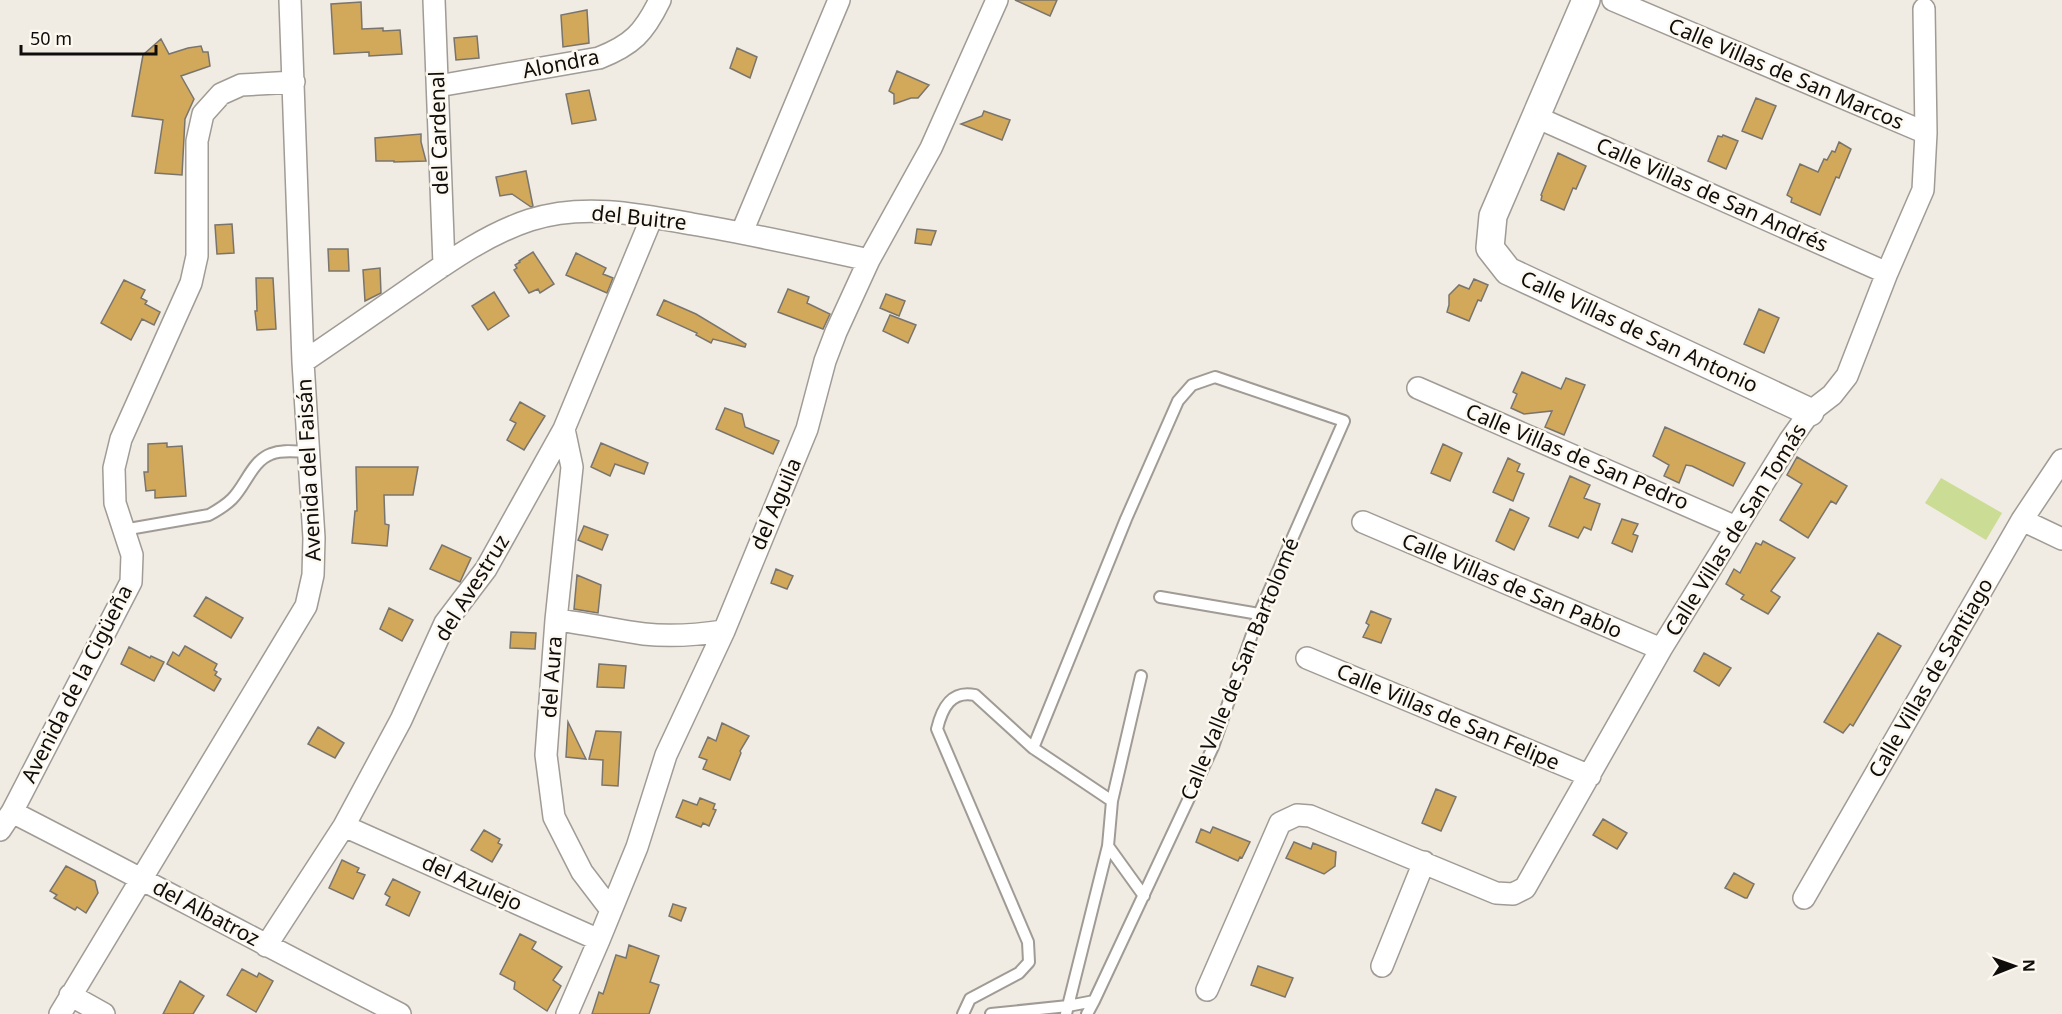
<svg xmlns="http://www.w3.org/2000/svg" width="2062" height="1014" font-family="'Noto Sans',sans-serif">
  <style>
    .green { fill: #cbdc94 }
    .building { fill: #d2a85b; stroke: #79756d; stroke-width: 1.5 }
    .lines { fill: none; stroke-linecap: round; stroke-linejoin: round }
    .service-casing { stroke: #a09b94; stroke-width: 14 }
    .minor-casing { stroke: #a09b94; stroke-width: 24 }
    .tertiary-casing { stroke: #a09b94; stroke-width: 30 }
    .service { stroke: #fff; stroke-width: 10 }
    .minor { stroke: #fff; stroke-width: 21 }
    .tertiary { stroke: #fff; stroke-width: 27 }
    .labels { text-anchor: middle; stroke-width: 5; stroke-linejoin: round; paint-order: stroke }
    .street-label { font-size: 21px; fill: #0f0d0b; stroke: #fdf9f0 }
  </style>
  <rect width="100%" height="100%" fill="#f0ebe3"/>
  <!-- green -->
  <path class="green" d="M1941 478 2002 513 1986 540 1925 503Z"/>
  <!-- building -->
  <path class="building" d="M1015 0H1057L1050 16Z
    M361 2 362 29 383 28V31L400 30 402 54 369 56V52L334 54 331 4Z
    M587 10 589 43 563 47 561 15Z
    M477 36 479 58 456 60 454 38Z
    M161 39 169 54 188 48 201 46 203 52H208L210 66 181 76 194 99 185 119 182 175 155 173 163 120 132 116 143 55Z
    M737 48 757 57 750 78 730 68Z
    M897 71 929 85 918 98H911L894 104V94L889 91Z
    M589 90 596 120 572 124 566 94Z
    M1756 98 1776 106 1762 139 1742 131Z
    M984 111 1010 120 1002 140 961 124 982 116Z
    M421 134V142L426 161 394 162V161H376L375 138Z
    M1723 135 1738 141 1726 169 1708 161 1718 136 1722 137Z
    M1839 142 1851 149 1839 178 1836 177 1820 215 1791 202 1792 198 1787 195 1800 164 1818 172 1824 159 1827 160 1832 151 1835 152Z
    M1558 153 1586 166 1576 189 1573 188 1564 210 1541 200 1542 196 1541 195Z
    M526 171 533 206 531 207 512 194 500 196 496 177Z
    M232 224 234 253 217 254 215 225Z
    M917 229 936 231 931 245 915 243Z
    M328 249H348L349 271H329Z
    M533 252 554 284 540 293 538 289 529 293 514 270 517 268 515 265 520 262 519 261Z
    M576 253 606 268 603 274 613 278 607 293 566 275Z
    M380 268 381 293 365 301 363 270Z
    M256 278H273L276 329 257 330 255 311H257Z
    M1474 279 1488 285 1481 301 1478 300 1469 321 1447 312 1449 305V295L1459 285 1469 289Z
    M124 280 145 290 141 298 147 301 145 304 160 312 154 325 142 319 131 340 101 323Z
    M788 289 809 297 807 303 830 314 823 329 778 312Z
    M494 292 509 316 488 330 472 306Z
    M886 294 905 301 899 316 880 308Z
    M664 300 696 314 746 344 745 347 713 339 711 343 696 335 697 333 657 315Z
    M1759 309 1779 318 1764 353 1744 344Z
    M890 315 916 325 908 343 883 331Z
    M1522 372 1561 389 1566 378 1585 385 1564 435 1545 427 1552 411 1524 414 1511 408 1517 394 1513 392Z
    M520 402 545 416 524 450 507 440 516 423 510 420Z
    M725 408 742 414 745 427 779 441 773 454 716 429Z
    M1665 427 1745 463 1733 486 1692 466 1686 465 1679 483 1664 476 1669 465 1653 456Z
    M167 443V447L182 446 186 496 155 498V490L146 491 144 472H148V444Z
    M601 443 648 463 644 474 615 464 610 476 591 467Z
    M1443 444 1462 453 1450 481 1431 473Z
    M1797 457 1847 486 1836 504 1831 501 1808 538 1780 520 1802 484 1787 475Z
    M1508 458 1520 464 1517 471 1524 474 1513 501 1493 492Z
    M356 467H418L413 495H384L385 524 389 525 387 546 352 543 355 511H357Z
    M1570 476 1590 485 1584 498 1600 504 1591 530 1584 527 1578 538 1549 526Z
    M1510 509 1529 518 1514 550 1496 541Z
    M1622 519 1638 524 1633 534 1638 536 1632 552 1612 543Z
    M584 526 608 535 602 550 578 540Z
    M1763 541 1795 558 1771 591 1780 597 1768 614 1741 599 1744 595 1726 584 1734 569 1740 573 1756 543 1761 545Z
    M442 545 471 558 460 582 430 569Z
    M776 569 793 576 787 589 771 583Z
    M577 575 601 585 598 613 574 609Z
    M206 597 243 618 231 638 194 616Z
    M389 608 413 620 402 641 380 629Z
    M1371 611 1391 619 1381 643 1363 637 1369 625 1366 623Z
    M511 632 536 633 535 649 510 648Z
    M1878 633 1901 646 1853 726 1850 724 1843 733 1824 722Z
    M185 646 217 664 214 670 217 672 215 675 221 679 214 691 167 664 173 652 179 656Z
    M129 647 150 658 151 656 164 662 154 681 121 664Z
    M1704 653 1731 668 1719 686 1694 671Z
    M599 664 626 666 624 688 597 687Z
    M568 722 581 749 586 759 566 757Z
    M722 723 749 736 740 751 741 753 730 780 703 769 707 760 699 757 708 737 716 741Z
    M318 727 344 743 335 758 308 744Z
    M596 731 621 732 618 786 602 785 603 760 589 759Z
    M1436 789 1456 797 1441 831 1422 823Z
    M700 798 715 804 713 809 716 810 709 826 703 823 701 827 676 817 683 800 697 805Z
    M1603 819 1627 833 1617 849 1593 835Z
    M1213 827 1250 842 1242 858 1240 857 1238 861 1196 842 1201 829 1210 833Z
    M484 830 500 839 498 843 502 845 492 862 471 850Z
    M1294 842 1311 849 1313 843 1336 852 1335 866 1324 874 1286 858Z
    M342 860 359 868 357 872 365 875 353 899 329 888Z
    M66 866 95 881 98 893 86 913 77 907 75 910 54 898 57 895 50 891Z
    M1734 873 1754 884 1747 898H1745L1725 888Z
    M393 879 420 892 409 916 386 905 390 897 385 894Z
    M673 904 686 908 681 921 669 916Z
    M520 934 536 942 532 949 562 967 553 980 561 986 547 1011 514 989 515 982 500 974Z
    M629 945 659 956 650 982 659 985 649 1014H592L599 992 603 994 616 955 626 958Z
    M1258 966 1293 978 1285 997 1251 985Z
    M242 969 257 977 259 973 273 981 256 1012 227 995Z
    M180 981 204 996 193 1014H163Z"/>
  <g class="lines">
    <!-- service casing -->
    <g class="service-casing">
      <path id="service" d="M123 530 209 515C218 510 225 506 232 499 246 485 252 461 271 454 283 449 297 452 309 452
        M1160 597 1259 614
        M1141 676 1112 801 1108 846 1144 896
        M963 1014 970 999 1019 973 1029 962 1028 942 937 729C942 708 951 690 975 695L1033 748
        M991 1014 1068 1006 1094 1001
        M1066 1014 1108 846
        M1087 1014 1094 1001 1213 747 1259 614 1344 421 1215 377 1192 385 1178 401 1126 519 1033 748 1112 801"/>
    </g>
    <!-- minor casing -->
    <g class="minor-casing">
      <path id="minor" d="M434 0 444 265
        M1613 0 1926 133
        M438 86 599 58C632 45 644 33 660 0
        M1536 117 1887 273
        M742 232 839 0
        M303 362C340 337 376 312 412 287 448 262 487 234 530 220 583 203 638 214 692 224 751 234 810 247 869 260
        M1418 388 1736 527
        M564 429 572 467 556 620 546 755 554 817 582 872 611 910
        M2022 520 2062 539
        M1363 522 1661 649
        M556 620C585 623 614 630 644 634 671 637 697 635 724 631
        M1307 658 1590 776
        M12 812C141 878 270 948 400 1014
        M344 826 599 940
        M0 830 12 812 131 582 132 555 115 503 114 468 121 439 191 283 197 256V141L203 114 221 94 241 85 294 82
        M1804 898 2022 520 2062 460
        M266 946 344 826 401 720 445 623 486 569 564 429 652 217
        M1382 966 1424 862
        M1207 990 1280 823 1297 815 1310 816 1496 893 1513 894 1525 888 1661 649 1790 440 1810 412 1832 395 1847 376 1887 273 1923 190 1926 133 1924 9
        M70 995 104 1014
        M60 1014 306 606 313 575 314 538 303 362 290 0
        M567 1014 599 940 637 847 666 755 724 631 807 429 825 361 836 332 869 260 931 148 997 0"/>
    </g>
    <!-- tertiary casing -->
    <g class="tertiary-casing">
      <path id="tertiary" d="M1586 0 1493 216 1490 248 1508 271 1810 412"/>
    </g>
    <!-- service -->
    <use href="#service" class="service"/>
    <!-- minor -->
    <use href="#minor" class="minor"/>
    <!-- tertiary -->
    <use href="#tertiary" class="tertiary"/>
  </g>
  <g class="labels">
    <!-- street labels -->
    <g class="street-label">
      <text transform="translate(561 64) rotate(-11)" y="7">Alondra</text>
      <text transform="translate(1786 74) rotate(23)" y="7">Calle Villas de San Marcos</text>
      <text transform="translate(439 133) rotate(-92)" y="7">del Cardenal</text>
      <text transform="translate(1712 195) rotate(24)" y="7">Calle Villas de San Andrés</text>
      <text transform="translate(639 218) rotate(6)" y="7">del Buitre</text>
      <text transform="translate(1639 332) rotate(25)" y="7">Calle Villas de San Antonio</text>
      <text transform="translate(1577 457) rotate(23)" y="7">Calle Villas de San Pedro</text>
      <text transform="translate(309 470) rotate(-93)" y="7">Avenida del Faisán</text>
      <text transform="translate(776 504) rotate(-67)" y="7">del Aguila</text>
      <text transform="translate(1736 530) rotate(-58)" y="7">Calle Villas de San Tomás</text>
      <text transform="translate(1512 586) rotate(23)" y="7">Calle Villas de San Pablo</text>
      <text transform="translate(472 588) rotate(-58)" y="7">del Avestruz</text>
      <text transform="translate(1240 669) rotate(-68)" y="7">Calle Valle de San Bartolomé</text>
      <text transform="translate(552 677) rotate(-86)" y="7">del Aura</text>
      <text transform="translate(1931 678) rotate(-60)" y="7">Calle Villas de Santiago</text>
      <text transform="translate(77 684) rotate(-63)" y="7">Avenida de la Cigüeña</text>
      <text transform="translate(1448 717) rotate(23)" y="7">Calle Villas de San Felipe</text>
      <text transform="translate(472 883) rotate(24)" y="7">del Azulejo</text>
      <text transform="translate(206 913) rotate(28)" y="7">del Albatroz</text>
    </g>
  </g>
  <!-- north arrow -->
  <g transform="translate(2014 966) rotate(89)" stroke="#fdf9f0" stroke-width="4.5" paint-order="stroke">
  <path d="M0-4.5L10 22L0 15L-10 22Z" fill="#0f0d0b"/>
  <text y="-9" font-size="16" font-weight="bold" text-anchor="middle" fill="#0f0d0b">N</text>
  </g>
  <!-- scale -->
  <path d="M21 45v9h135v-9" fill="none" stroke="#0f0d0b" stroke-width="3"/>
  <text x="30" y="45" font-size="18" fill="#0f0d0b" stroke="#fdf9f0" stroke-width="4.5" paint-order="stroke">50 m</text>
</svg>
